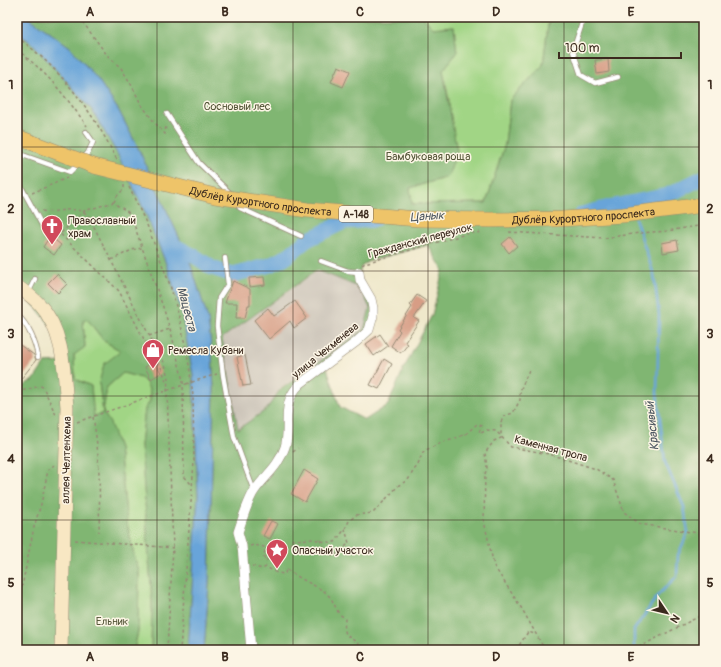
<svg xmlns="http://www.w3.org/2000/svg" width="721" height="667" font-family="Pangolin,sans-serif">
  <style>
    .industrial { fill: #cac3b8 }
    .green { fill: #a1d585; stroke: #6e8052 }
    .forest { fill: #80b672; stroke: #5e7048; fill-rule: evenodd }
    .water { fill: #68a4d9; stroke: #52677c }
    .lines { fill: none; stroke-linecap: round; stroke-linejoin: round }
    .stream { stroke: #68a4d9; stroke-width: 2.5 }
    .river { stroke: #68a4d9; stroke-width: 15 }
    .building { fill: #d79d85 }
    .service-casing { stroke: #958974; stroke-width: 6 }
    .minor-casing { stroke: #958974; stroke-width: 10 }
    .secondary-casing { stroke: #958974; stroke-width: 14 }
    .path { stroke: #958974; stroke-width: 1.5; stroke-dasharray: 3 3; stroke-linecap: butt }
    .service { stroke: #fff; stroke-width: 4.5 }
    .minor { stroke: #fff; stroke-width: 9 }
    .secondary { stroke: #f8e7c3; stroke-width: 13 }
    .trunk-bridge-casing { stroke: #958974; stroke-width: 16; stroke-linecap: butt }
    .path-bridge { stroke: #958974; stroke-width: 1.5; stroke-dasharray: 3 3; stroke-linecap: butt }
    .trunk-bridge { stroke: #eec469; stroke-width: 15 }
    .grid { fill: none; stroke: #3b2a1e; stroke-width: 1; stroke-opacity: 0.55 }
    .labels { text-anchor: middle; stroke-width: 3; stroke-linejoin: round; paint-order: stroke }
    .shield { fill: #fcf5e5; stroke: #75675a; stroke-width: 1 }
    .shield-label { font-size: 10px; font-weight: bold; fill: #3b2a1e }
    .park-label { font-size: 11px; fill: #545538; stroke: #fcf5e5 }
    .street-label { font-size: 11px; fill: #3b2a1e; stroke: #fcf5e5 }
    .poi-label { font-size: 11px; fill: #3b2a1e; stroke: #fcf5e5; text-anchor: start }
    .water-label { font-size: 12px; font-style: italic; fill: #4b555f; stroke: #fcf5e5 }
    .neatline { fill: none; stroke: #3b2a1e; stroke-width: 1.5 }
    .grid-label { font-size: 13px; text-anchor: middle; font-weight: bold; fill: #3b2a1e }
  </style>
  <rect width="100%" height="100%" fill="#fcf5e5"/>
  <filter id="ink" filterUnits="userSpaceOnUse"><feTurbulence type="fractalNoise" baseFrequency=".025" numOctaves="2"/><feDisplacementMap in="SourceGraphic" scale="8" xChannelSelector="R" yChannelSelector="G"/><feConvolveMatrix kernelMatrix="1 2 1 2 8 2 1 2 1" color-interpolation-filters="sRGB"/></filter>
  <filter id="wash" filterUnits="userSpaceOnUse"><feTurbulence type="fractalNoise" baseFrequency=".012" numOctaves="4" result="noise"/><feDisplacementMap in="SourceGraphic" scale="16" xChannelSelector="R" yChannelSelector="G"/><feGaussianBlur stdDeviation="0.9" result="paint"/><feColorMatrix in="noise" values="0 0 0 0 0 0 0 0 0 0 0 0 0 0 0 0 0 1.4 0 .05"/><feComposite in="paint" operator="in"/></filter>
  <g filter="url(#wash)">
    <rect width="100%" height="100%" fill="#efe8cb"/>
    <!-- industrial -->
    <path class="industrial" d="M318 270 356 286 364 295 370 308 364 330 280 389 266 410 238 430 222 338Z"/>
    <!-- green -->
    <path class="green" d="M423 17H549L543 65 510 100 505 144 486 203 412 204 410 188 448 177 449 100 443 70 457 53 454 26 433 28Z
      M87 319 104 341 121 351 99 383 103 413 93 417 91 386 75 379 74 354 85 347 83 320Z
      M123 373 141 378 147 384 150 393V401L145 409 141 445 152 601 151 650H134L138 631 139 572 133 551 127 523 119 448 103 412 107 387Z"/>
    <!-- forest -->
    <path class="forest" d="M28 17H423L433 28 454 26 457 53 443 70 457 151 448 177 410 188 412 204 486 203 505 144 510 100 543 65 549 17H704V650H204L209 584 214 389 212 355 208 319 189 259 139 150 119 111 99 81 70 47ZM428 245 443 270 432 315 404 368 388 405 365 420 340 407 326 365C347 349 381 333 371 301 368 292 362 284 359 275L361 267 369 261ZM317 270 356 286 364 295 370 308 364 330 280 390 266 410 238 429 222 338Z
      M17 33 32 43 92 110 118 155 145 212 165 261 181 310 193 375 198 495 188 650H151L152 601 141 445 145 409 150 401V393L147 384 141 378 123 373 107 387 103 412 110 423 119 448 127 523 133 551 139 572 138 631 134 650H17V411H21L23 397 21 388 27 383 33 381 45 363 62 362 57 333 17 285ZM87 319 104 341 121 351 104 364 99 383 103 413 94 416 91 386 75 379 74 355 85 347 83 320Z"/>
    <!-- water -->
    <path class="water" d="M17 17H28L70 47 99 81 119 111 139 150 189 259 208 319 212 355 214 389 209 584 204 650H188L198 495 193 375 181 310 165 261 145 212 118 155 92 110 32 43 17 33Z"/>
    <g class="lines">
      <!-- stream -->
      <path class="stream" d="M630 203 632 209
        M634 650V630L658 595 677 576 678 555 688 532 684 507 665 462 657 393 659 315 654 275 635 218"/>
      <!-- river -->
      <path class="river" d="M582 214 610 207 668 195 704 177
        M168 242 196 257 212 268 233 275 270 265 286 257 307 240 344 222 374 220"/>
    </g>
    <g id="blocks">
      <!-- building -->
      <path class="building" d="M608 59 609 72 597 74 595 60Z
        M338 66 350 71 343 87 331 82Z
        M50 236 61 245 54 255 43 247Z
        M510 237 517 246 509 253 502 244Z
        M677 240 679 250 663 253 662 243Z
        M57 274 67 284 58 293 48 283Z
        M264 277 265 285 250 287 249 278Z
        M233 281 250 289V305H248L245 318H236L237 303H225Z
        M417 295 426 301 414 318 419 321 405 342 408 344 401 353 391 346 400 331 398 329 412 307 410 305Z
        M295 301 307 318 294 328 290 321 269 339 254 320 268 308 274 316Z
        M380 334 388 346 374 356 366 344Z
        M17 343 34 355 36 360 21 379 17 377Z
        M245 355 251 385 243 386 237 357Z
        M384 359 392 364 379 389 370 385Z
        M155 361 161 373 151 379 145 367Z
        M304 470 318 479 305 502 291 494Z
        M271 521 278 524 270 539 263 536Z"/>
    </g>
  </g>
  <g filter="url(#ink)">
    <use href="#blocks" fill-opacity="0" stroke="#958974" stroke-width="1"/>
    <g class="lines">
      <!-- service casing -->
      <g class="service-casing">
        <path id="service" d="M584 17 573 51 581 75 595 83 618 77
          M167 114 199 163 231 194
          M17 153 70 172 78 164
          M83 158 88 153 93 142 86 132
          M17 179 43 227
          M237 204 240 208 301 236
          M225 258 228 284 219 298 217 326 223 375 234 437 254 491
          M321 261 348 271 359 272
          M28 293 35 279
          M17 315C28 324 36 343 38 357"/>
      </g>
      <!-- minor casing -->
      <g class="minor-casing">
        <path id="minor" d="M251 650 242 546 238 532C242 521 248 499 255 490 266 475 279 466 285 447 290 432 284 414 290 399 292 393 296 388 300 384L356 342 369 330 373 316V308L371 299 360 280 359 272"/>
      </g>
      <!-- secondary casing -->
      <g class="secondary-casing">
        <path id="secondary" d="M17 286C25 292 34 298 40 305 65 332 64 374 67 407L61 650"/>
      </g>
      <!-- path -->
      <path class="path" d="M79 17 107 55 121 68 131 84 141 104 155 123 165 134 166 124
        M17 37C60 68 94 113 117 160
        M17 50C47 72 66 97 87 126
        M124 185V189L117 196 114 202C119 209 125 207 131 216L163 307 171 332 183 381 184 476 191 484
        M129 187 147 225 170 285 180 320 189 365 193 396 194 462 180 650
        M32 193 67 178
        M42 211C59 214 74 204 88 215L152 341 165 364 168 379 167 391 173 548 167 650
        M48 222 119 291 148 347 162 369 167 384
        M509 232 604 238 640 233 667 231 704 225
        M57 237 84 211 114 202
        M111 260 132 250 142 248
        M362 265 365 263 466 234 483 232
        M149 336 170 329
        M529 370 520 391V400L513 413 504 416 501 422V438L494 441 485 453 487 468 485 474 484 521 494 566 522 609 545 650
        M17 392 40 386 43 387 56 415
        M93 417C100 455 100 493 99 532
        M77 422 186 384
        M293 452 298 448
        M75 540 173 548
        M320 540 326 550 334 556 341 551 349 543 345 529
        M250 546 254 545 264 547 265 552 263 555 266 561 274 553 280 551 290 547 291 540 314 539 325 542H335L345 529 349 521 356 515 373 513 399 485 408 480 414 470 418 465 422 454 426 450 445 441 451 440 466 434 477 424 482 426 479 432 481 433 487 430 496 431 511 447 549 454 596 469 613 480 624 512 640 524 704 534
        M252 566 262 569 266 567 277 573 285 574 286 569 300 578 324 591 331 598 339 614 345 618C345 622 344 627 345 631 347 640 360 640 362 650
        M17 611 34 527 41 504 48 470 54 465
        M516 650 528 632 535 634
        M633 650 704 614"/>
      <!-- service -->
      <use href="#service" class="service"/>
      <!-- minor -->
      <use href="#minor" class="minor"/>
      <!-- secondary -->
      <use href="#secondary" class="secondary"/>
      <!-- trunk-bridge casing -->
      <g class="trunk-bridge-casing">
        <g id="trunk-bridge">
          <path id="s1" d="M17 137 94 166 215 196 307 210 418 219 491 220 562 219 623 215 704 205"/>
        </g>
      </g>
      <!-- path-bridge -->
      <path class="path-bridge" d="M186 384 217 374"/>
      <!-- trunk-bridge -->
      <use href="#trunk-bridge" class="trunk-bridge"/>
    </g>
  </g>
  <!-- grid -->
  <path class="grid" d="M157 17V650M293 17V650M428 17V650M564 17V650M17 147H704M17 271H704M17 396H704M17 520H704"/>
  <!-- icons -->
  <defs>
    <g id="church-pin" transform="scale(1.15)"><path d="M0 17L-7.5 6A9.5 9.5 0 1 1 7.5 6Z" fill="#d1495b" stroke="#fcf5e5"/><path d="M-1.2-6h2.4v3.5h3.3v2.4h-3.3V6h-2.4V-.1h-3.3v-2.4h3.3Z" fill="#fff"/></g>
    <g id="shop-pin" transform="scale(1.15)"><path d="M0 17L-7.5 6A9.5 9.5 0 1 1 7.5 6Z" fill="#d1495b" stroke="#fcf5e5"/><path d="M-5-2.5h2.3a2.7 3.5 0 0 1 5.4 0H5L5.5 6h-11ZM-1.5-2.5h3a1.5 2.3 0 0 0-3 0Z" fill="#fff"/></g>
    <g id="sight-pin" transform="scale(1.15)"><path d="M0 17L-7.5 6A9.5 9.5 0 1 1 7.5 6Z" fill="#d1495b" stroke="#fcf5e5"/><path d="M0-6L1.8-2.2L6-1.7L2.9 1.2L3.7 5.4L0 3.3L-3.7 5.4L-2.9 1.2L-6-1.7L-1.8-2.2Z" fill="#fff"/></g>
  </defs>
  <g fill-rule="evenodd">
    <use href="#church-pin" x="52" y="226"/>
    <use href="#shop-pin" x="153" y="350"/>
    <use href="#sight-pin" x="277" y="550"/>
  </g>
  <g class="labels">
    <!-- shield labels -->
    <rect class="shield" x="339" y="206" width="34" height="16" rx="3"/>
    <g class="shield-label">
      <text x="356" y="218">А-148</text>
    </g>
    <!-- park labels -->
    <g class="park-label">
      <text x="237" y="110">Сосновый лес</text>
      <text x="428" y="160">Бамбуковая роща</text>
      <text x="112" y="625">Ельник</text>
    </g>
    <!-- street labels -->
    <g class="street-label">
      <text dy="4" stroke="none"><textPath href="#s1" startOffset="253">Дублёр Курортного проспекта</textPath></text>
      <text dy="4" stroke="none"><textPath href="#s1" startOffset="577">Дублёр Курортного проспекта</textPath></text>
      <text transform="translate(420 240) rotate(-15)" y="4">Гражданский переулок</text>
      <text transform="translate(325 350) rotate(-39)" y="4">улица Чекменева</text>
      <text transform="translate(551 448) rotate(15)" y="4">Каменная тропа</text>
      <text transform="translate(66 460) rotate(-89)" y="4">аллея Челтенхема</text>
    </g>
    <!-- poi labels -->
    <g class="poi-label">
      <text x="68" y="224">Православный<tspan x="68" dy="13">храм</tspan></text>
      <text x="168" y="354">Ремесла Кубани</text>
      <text x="292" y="554">Опасный участок</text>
    </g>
    <!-- water labels -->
    <g class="water-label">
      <text transform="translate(427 216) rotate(-4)" y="4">Цанык</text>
      <text transform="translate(187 309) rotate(75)" y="4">Мацеста</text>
      <text transform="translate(652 426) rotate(-96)" y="4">Красивый</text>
    </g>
  </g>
  <!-- margin -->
  <rect width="721" height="667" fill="none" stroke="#fcf5e5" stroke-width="44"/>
  <!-- north arrow -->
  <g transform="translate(667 613) rotate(125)" stroke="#fcf5e5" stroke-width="3" paint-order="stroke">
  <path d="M0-3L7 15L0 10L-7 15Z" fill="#3b2a1e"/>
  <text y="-6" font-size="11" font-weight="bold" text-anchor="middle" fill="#3b2a1e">N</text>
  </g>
  <!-- scale -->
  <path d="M559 52v6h122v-6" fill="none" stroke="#3b2a1e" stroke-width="2"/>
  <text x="565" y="52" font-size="12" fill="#3b2a1e" stroke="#fcf5e5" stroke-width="3" paint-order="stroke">100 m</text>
  <rect x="22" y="22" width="677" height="623" class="neatline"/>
  <g class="grid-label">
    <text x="90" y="16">A</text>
    <text x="225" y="16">B</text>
    <text x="360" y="16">C</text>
    <text x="496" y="16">D</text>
    <text x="631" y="16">E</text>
    <text x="11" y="89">1</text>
    <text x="710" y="89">1</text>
    <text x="11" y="213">2</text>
    <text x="710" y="213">2</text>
    <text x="11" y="338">3</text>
    <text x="710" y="338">3</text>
    <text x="11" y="463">4</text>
    <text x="710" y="463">4</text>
    <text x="11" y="587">5</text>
    <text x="710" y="587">5</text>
    <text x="90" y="661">A</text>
    <text x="225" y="661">B</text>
    <text x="360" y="661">C</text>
    <text x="496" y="661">D</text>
    <text x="631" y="661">E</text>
  </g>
</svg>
